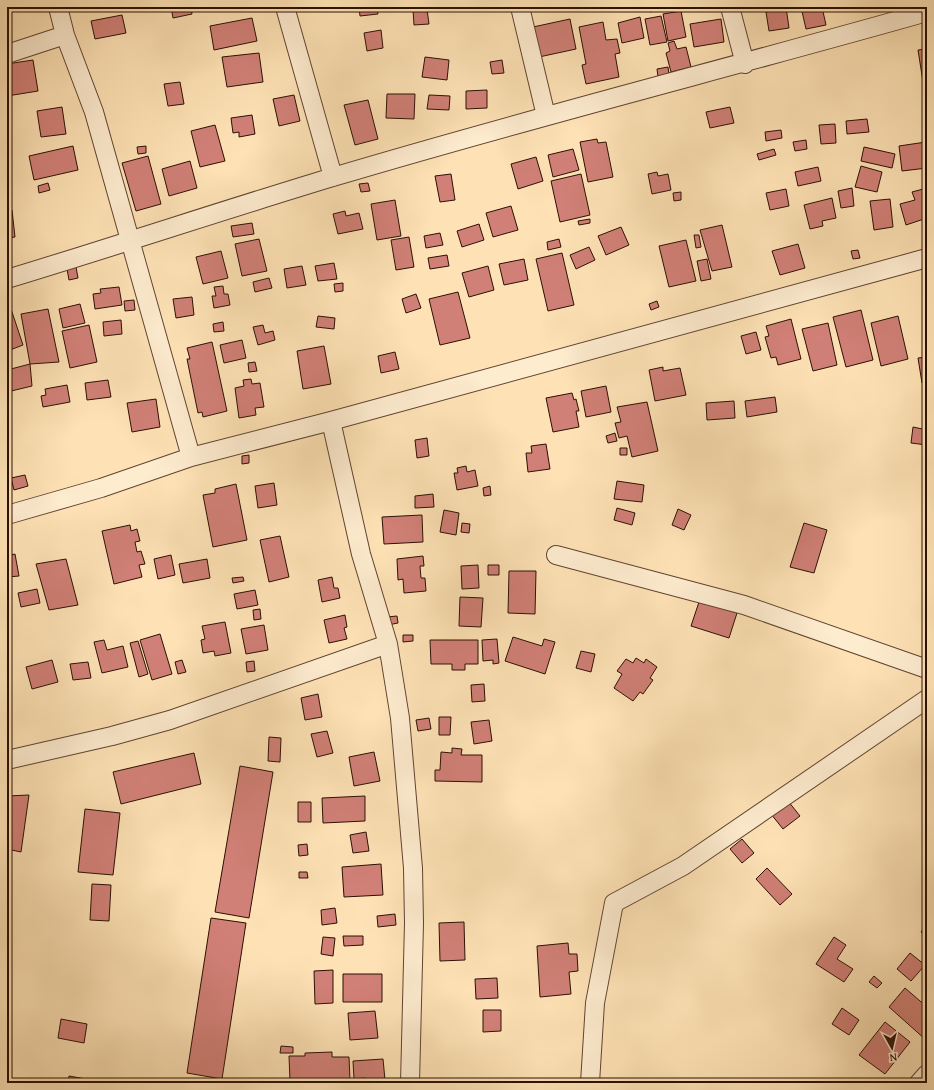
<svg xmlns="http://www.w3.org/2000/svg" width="934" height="1090" font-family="'Gentium Book Plus',serif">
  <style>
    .building { fill: #d18077; stroke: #2b1003 }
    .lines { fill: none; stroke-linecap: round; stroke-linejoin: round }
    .street-casing { stroke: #604430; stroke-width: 20 }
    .street { stroke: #feeccf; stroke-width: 18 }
  </style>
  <rect width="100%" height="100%" fill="#fee2b5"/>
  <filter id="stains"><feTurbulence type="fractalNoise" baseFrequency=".005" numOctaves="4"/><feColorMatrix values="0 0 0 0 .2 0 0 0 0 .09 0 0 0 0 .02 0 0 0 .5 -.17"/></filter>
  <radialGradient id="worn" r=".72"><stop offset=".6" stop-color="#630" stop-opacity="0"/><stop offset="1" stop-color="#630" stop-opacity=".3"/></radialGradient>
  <!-- building -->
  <path class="building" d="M171 7H191L192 14 173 18Z
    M359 7H377L378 14 360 16Z
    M649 7H669L650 12Z
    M786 7 789 28 769 31 766 12 771 11V8Z
    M801 7H822L826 25 806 29Z
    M427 9 429 24 414 25 413 10Z
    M681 11 686 37 668 41 663 14Z
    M122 15 126 33 95 39 91 21Z
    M661 16 667 42 650 45 645 19Z
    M640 17 644 38 622 43 618 23Z
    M252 18 257 41 214 50 210 26Z
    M570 19 576 49 539 57 533 27Z
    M721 19 724 42 694 47 690 24Z
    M603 22 606 40 617 39 620 53 615 54 619 77 586 84 582 65 586 64 579 27Z
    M381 30 383 48 367 51 364 33Z
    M674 41 677 49 686 47 691 67 671 72 666 53 670 51 668 43Z
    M927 49V88H924L918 50Z
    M259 53 263 82 227 87 222 57Z
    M425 57 449 60 447 80 422 77Z
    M33 60 38 91 7 96V64Z
    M502 60 504 73 492 74 490 62Z
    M668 67 669 75 658 77 657 69Z
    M180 82 184 104 168 106 164 84Z
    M487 90V108L466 109V91Z
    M387 94H415L414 119 386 118Z
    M294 95 300 121 279 126 273 99Z
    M429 95 450 96 449 110 427 109Z
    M368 100 378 139 355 145 344 105Z
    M62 107 66 134 41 137 37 111Z
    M730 107 734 123 710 128 706 112Z
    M252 115 255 134 239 137V132L233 133 231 118Z
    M867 119 869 132 847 134 846 121Z
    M835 124 836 143 821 144 819 125Z
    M215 125 225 161 200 167 191 131Z
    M781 130 782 138 766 141 765 132Z
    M597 139 598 143 606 142 613 177 588 182 580 142Z
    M806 140 807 149 795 151 793 142Z
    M926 142 927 168 902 171 899 146Z
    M73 146 78 170 34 180 29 156Z
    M146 146V153L138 154 137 147Z
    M864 147 895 154 892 168 861 161Z
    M573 149 579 170 553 177 548 155Z
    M774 149 776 155 759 160 757 154Z
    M148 156 161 204 136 211 122 163Z
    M536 157 543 181 518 189 511 164Z
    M190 161 197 188 169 196 162 169Z
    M861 166 882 172 877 192 855 187Z
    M818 167 821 181 798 186 795 172Z
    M657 172 658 176 668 174 671 190 652 194 648 174Z
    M451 174 455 200 440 202 435 176Z
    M581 174 590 215 560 222 551 181Z
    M48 183 50 190 39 193 38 186Z
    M368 183 370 191 361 192 359 184Z
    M852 188 854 206 841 208 838 191Z
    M927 188V218L906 225 900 204 915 200 912 192Z
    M786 189 789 206 770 210 766 193Z
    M681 192V200L674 201 673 193Z
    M832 198 836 218 822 221 823 226 810 229 804 205Z
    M890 199 893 227 874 230 870 201Z
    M395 200 401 236 377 240 371 204Z
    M511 206 518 230 493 237 486 213Z
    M12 210 15 237 7 238V211Z
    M345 211 346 216 359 213 363 229 338 234 333 214Z
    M590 219V223L579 225 578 221Z
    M252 223 254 234 233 237 231 226Z
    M479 224 484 240 462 247 457 231Z
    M722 225 732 267 712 271 700 230Z
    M621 227 629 245 606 255 598 236Z
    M440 233 443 245 426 248 424 236Z
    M694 235H699L701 247 696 248Z
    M409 237 414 267 396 270 391 240Z
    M259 239 267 271 242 276 235 244Z
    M559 239 561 247 548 250 547 242Z
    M686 240 696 281 669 287 659 246Z
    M798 244 805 268 780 275 772 251Z
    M589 247 595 260 576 269 570 255Z
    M858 250 860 258 853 259 851 251Z
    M221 251 228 278 203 284 196 257Z
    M562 253 574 305 548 311 536 259Z
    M447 255 449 266 430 269 428 258Z
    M524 259 528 280 504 285 499 264Z
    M707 259 711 279 701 281 697 261Z
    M334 263 337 279 318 281 315 266Z
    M302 266 306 285 287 288 284 269Z
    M488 266 494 290 469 297 462 273Z
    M76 267 78 278 69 280 67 269Z
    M269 278 272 288 255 292 253 282Z
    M343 283V291L335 292 334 284Z
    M223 286 224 294H228L230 305 214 308 212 296H216L214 287Z
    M119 287 122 305 95 309 93 294 101 293 100 289Z
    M458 292 470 338 440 345 429 299Z
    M416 294 421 308 406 313 402 299Z
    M192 297 194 315 176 318 173 299Z
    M134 300 135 310 125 311 124 301Z
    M657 301 659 307 651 310 649 304Z
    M9 303 23 345 10 350 7 341V304Z
    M80 304 85 323 63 328 59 309Z
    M48 309 59 362 30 364 21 314Z
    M861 310 873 360 846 367 833 317Z
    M318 316 335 318 334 329 316 327Z
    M898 316 908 359 881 366 871 323Z
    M791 319 801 359 778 365 776 357 771 358 765 337 769 336 766 326Z
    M121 320 122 334 104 336 103 322Z
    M223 322 224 331 214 332 213 324Z
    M828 323 837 365 813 371 802 329Z
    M89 325 97 362 70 368 62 331Z
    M263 325 265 333 273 331 275 340 258 345 253 327Z
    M756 332 761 350 746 354 741 336Z
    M242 340 246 358 224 363 220 345Z
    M212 342 227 411 203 417 202 412 198 413 187 359H190L187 348Z
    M324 346 331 384 303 389 297 351Z
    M395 352 399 369 381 373 378 356Z
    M927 357V383H922L918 358Z
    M255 362 257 371 249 372 248 363Z
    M30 364 32 386 7 392V370Z
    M663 367V371L680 368 686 395 655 401 649 370Z
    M251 379 252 384 260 383 264 407 255 408 256 415 239 418 235 388 244 386 243 380Z
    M108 380 111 397 87 400 85 383Z
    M67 385 70 402 43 407 41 396 46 395 45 389Z
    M606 386 611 412 586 417 581 391Z
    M572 393 574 400 576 399 579 411H576L579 427 553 432 546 398Z
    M775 397 777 412 747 417 745 401Z
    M156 399 160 427 132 432 127 403Z
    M734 401 735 418 707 420 706 403Z
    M647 402 658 451 632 457 627 436 619 438 615 423 621 422 617 407Z
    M913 427 927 430V445L911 443Z
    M615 433 617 441 608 443 606 436Z
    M427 438 429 456 417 458 415 440Z
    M546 444 550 469 528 472 526 453H532L531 446Z
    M620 448H627V455H620Z
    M249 455V463L242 464V456Z
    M466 466 467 472 475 470 478 486 457 490 454 473H458L457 468Z
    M25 475 28 486 14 490 11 478Z
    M617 481 644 485 642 502 614 499Z
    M274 483 277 505 258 508 255 486Z
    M236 484 247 540 213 547 203 495 215 493V489Z
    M490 486 491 495 484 496 483 488Z
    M433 494 434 507 415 508V496Z
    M617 508 635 513 632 525 614 520Z
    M678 509 691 515 684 530 672 525Z
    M444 510 459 513 456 535 440 532Z
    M422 515 423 542 384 544 382 517Z
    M462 523 470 524 469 533 461 532Z
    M804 523 827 530 814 573 790 567Z
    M130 525 131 531 137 529 140 541 135 542 137 552 141 551 145 564 139 565 142 577 114 584 102 531Z
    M280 536 289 577 269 582 260 540Z
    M15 554 19 576 8 577 7 556Z
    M171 555 175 575 158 579 154 559Z
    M423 556 424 566H420L421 578H425L426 591 404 593 403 579 398 580 397 559Z
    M66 559 78 605 49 610 36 564Z
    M207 559 210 578 183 583 179 564Z
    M478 565 479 588 462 589 461 566Z
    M488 565H499V575H488Z
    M509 571H536L535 614 508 613Z
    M243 577 244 581 233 583 232 578Z
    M332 577 334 588H338L340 598 322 602 318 580Z
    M37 589 40 603 21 607 18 593Z
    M255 590 258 605 237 609 234 594Z
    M701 596 715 606 737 613 729 638 691 626Z
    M460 597 483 598 481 627 459 626Z
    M260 609 261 619 254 620 253 610Z
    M345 615 347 627 344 628 347 639 329 643 324 620Z
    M397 616 398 623 388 625 387 617Z
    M225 622 231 653 215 656 214 651 203 653 201 640 205 639 202 626Z
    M264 625 268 650 246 654 241 629Z
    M160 634 172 674 152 680 140 640Z
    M403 635H413V641L403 642Z
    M513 637 542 646 544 639 555 642 545 674 505 661Z
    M497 639 499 663 493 664V660L483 661 482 640Z
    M104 640 107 650 123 646 128 667 102 673 94 642Z
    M430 640H478V664H465V670H452V664H431Z
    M138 641 148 674 139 677 130 643Z
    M581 651 595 654 591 672 576 668Z
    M636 658 644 663 646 659 657 667 650 678 653 680 643 694 640 692 633 701 614 688 622 674 617 671 626 659 633 663Z
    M52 660 58 682 32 689 26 667Z
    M182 660 186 672 178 674 175 662Z
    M254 661 255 671 247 672 246 662Z
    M88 662 91 678 73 680 70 664Z
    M484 684 485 701 472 702 471 685Z
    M318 694 322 717 305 720 301 698Z
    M439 717H451L450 735H439Z
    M429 718 431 729 418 731 416 720Z
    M489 720 492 741 474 744 471 722Z
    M327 731 333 753 317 757 311 734Z
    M269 737 281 738 280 762 268 761Z
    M452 748 462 749 461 755H482V782L435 781V770H440L441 752 452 753Z
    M374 752 380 781 354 786 349 757Z
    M194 753 201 784 121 804 113 772Z
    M240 766 273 772 249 918 215 912Z
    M29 795 21 852 7 849V796Z
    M365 796V821L323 823 322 798Z
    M788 801 800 816 783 829 771 814Z
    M298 802H311V822H298Z
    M85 809 120 813 113 875 78 872Z
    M366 832 369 851 353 853 350 835Z
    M742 839 754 853 742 863 730 849Z
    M307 844 308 855 299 856 298 845Z
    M381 864 383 895 344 897 342 867Z
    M767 868 792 894 780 905 756 879Z
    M299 872H307L308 878H299Z
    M92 884 111 885 109 921 90 920Z
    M335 908 337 923 322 925 321 910Z
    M395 914 396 925 378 927 377 916Z
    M211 918 246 923 222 1079 187 1073Z
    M464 922 465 960 440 961 439 923Z
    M927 924V937L921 932Z
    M343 936H363V945L344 946Z
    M323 937 335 938 333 956 321 954Z
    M834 937 846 945 837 959 853 969 844 982 816 964Z
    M568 943 569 954H577L578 971 569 972 571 994 540 997 537 946Z
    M910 953 925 965 911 981 897 969Z
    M333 970V1003L315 1004 314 971Z
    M343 974H382V1002H343Z
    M874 976 882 983 877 988 869 982Z
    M497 978 498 998 476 999 475 979Z
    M905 988 927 1007 926 1040 889 1007Z
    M842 1008 859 1020 849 1035 832 1024Z
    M483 1010H501V1031L483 1032Z
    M375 1011 378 1038 350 1040 348 1013Z
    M61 1019 87 1024 84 1043 58 1038Z
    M885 1022 910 1042 885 1074 859 1055Z
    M281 1046 293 1047V1053H280Z
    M332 1052V1057H349L350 1080 290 1081 289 1056H305V1053Z
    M383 1059 385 1080 365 1082V1078L354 1079 353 1061Z
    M69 1076 108 1083H68Z"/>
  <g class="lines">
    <!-- street casing -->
    <g class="street-casing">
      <path id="street" d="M58 7 65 35 94 112 191 457
        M285 7 333 177
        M520 7 546 116
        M730 7 745 64
        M7 54 65 35
        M7 279C116 246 224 210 333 177 530 118 729 68 927 12
        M331 421 361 554 388 644 400 718 413 868 414 923 410 1083
        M7 515 101 488 191 457 331 421 927 258
        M556 555 744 605 927 669
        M7 760 112 736 170 720 388 644
        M590 1083 595 1003 614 903 683 866 927 699
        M919 1083 927 1074"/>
    </g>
    <!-- street -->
    <use href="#street" class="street"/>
  </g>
  <!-- margin -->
  <rect width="934" height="1090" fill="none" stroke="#fee2b5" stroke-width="24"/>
  <rect x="8" y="8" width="918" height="1074" fill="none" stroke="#2b1003" stroke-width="2"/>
  <rect x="12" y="12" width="910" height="1066" fill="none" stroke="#2b1003"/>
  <!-- north arrow -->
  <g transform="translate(892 1048) rotate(172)" stroke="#feeccf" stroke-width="3" paint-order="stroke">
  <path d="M0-3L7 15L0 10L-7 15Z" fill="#2b1003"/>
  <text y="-6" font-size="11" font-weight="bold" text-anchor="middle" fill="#2b1003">N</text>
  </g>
  <rect width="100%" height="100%" filter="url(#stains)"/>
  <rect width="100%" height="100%" fill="url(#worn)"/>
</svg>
